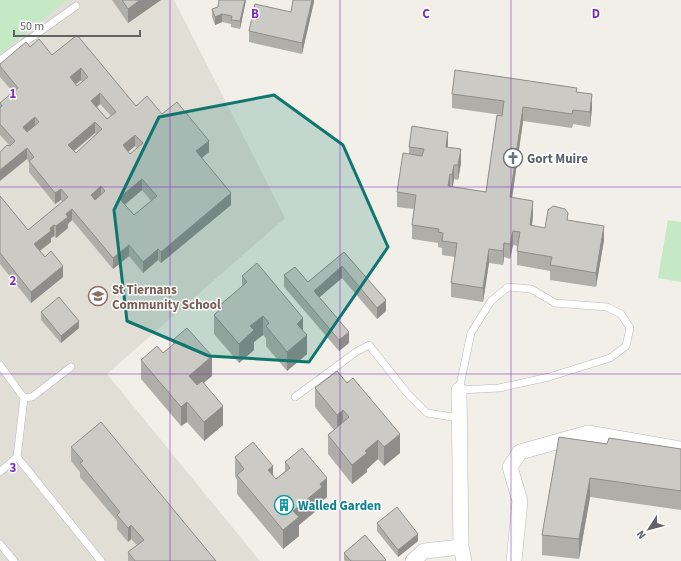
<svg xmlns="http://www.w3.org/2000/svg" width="681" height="561" font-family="'Source Sans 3',sans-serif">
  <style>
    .education { fill: #e1ded6 }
    .green { fill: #c5e8c5 }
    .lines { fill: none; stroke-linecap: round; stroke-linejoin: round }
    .lane-casing { stroke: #b5b8bc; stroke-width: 8 }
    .street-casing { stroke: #b5b8bc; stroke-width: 16 }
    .lane { stroke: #fff; stroke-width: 7 }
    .street { stroke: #fff; stroke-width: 15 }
    .wall { fill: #afaea9; fill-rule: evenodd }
    .shaded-wall { fill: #8f8d8a }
    .building { fill: #cccac5; stroke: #8f8d8a; fill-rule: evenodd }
    .marked { fill: #0f766e; fill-opacity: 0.2; stroke: #0f766e; stroke-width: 3; stroke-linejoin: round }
    .grid { fill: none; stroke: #7b2cbf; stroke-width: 1; stroke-opacity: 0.55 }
    .labels { text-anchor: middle; stroke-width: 3; stroke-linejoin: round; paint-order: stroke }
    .worship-label { font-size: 13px; font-weight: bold; fill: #5b616d; stroke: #fff; text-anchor: start }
    .education-label { font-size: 13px; font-weight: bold; fill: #785e54; stroke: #fff; text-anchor: start }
    .culture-label { font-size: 13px; font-weight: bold; fill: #0d838f; stroke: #fff; text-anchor: start }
    .grid-label { font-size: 13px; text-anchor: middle; font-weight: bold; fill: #7b2cbf; stroke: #fff; stroke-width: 3; stroke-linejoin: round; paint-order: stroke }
  </style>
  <rect width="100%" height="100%" fill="#f1efe8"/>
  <!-- education -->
  <path class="education" d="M0 0H174L285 218 107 374 260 561H0Z"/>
  <!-- green -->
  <path class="green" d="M0 0H67L0 54Z
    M668 220 681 222V282L658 278Z"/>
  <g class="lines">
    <!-- lane casing -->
    <g class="lane-casing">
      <path id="lane" d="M0 60 76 6
        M508 287 531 289 555 303 607 307 621 314 630 328 626 346 610 358 549 377 499 388 459 390 471 333 491 301Z
        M0 365 24 398 17 457 0 472
        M295 397 356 352 369 345 407 393 427 413 459 418
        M24 398 32 397 71 367
        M17 457 101 561
        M0 544 14 561"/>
    </g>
    <!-- street casing -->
    <g class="street-casing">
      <path id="street" d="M459 390 461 547 464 561
        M413 561 424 551 461 547
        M514 561 520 501 510 467 520 452 588 433 681 449"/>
    </g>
    <!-- lane -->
    <use href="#lane" class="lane"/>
    <!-- street -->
    <use href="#street" class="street"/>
  </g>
  <!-- wall -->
  <path class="wall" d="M112 0H161L128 23Z
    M219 0H246L240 29 231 27V24L222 22 215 25 212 17V9L218 7Z
    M314 0 302 54 249 42V31L291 12Z
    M77 35 136 106 162 114 209 152 202 158 231 205 161 263 158 260 143 273 129 256 113 269 72 220 68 224V228L56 238 54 236 51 238V242L40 251 63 277 31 303 0 264V196L28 230 63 202 61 200 55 204 29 172V162L27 159 9 145 0 135V103L13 92 0 77V64L30 47 52 55ZM81 80 82 82 77 86 75 84ZM100 104 111 116 107 119 97 107ZM95 133 96 134 76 153 74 151ZM135 146 137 148 130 154 128 152ZM142 190 151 201 134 215 125 205Z
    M577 92 592 108 590 127 573 124 572 128 523 121 512 198 533 215 532 226 545 228 568 220 604 240 596 287 550 280V271L517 265V251L518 246 513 245 510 259 504 257 503 265 489 263 483 302 451 297V283L455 257 442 255V248L438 247V243L412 239V225L414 209 397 207V192L409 154V147H447L461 163 458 180 454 179 453 187 486 192 502 115 452 108V94Z
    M344 252 386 311 377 319 342 278 319 297 349 343 339 351 284 287V275L308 282Z
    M242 276 307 354 287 371 266 346V338L263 335 254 342V350L239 363 214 334V315L220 309V305L242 287Z
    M41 312 79 328 61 343 41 320Z
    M173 340 212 376 204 382 223 425 204 441 187 422 181 426 141 379V360L163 353 173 345Z
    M315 388 400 453 384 466 378 459 367 469V472L352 484 328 454V435L334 430 315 407Z
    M607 444 681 449V510L590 497 579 559 542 555V535Z
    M71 447 216 561H128V552L137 545 131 539 128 542 117 529V521L80 477V472L71 461Z
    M235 457 273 476 276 479 285 471V462L327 497 322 501V506L299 525V536L283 549 237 494V480L235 476Z
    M377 523 418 541 398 557 377 531Z
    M344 553 386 561H345L344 560Z"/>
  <!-- shaded-wall -->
  <path class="shaded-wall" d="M140 0H161L128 23V9Z
    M245 0H246L240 29V21Z
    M312 0H314V2L302 54V43Z
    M222 14V22L215 25V17Z
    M81 68V80L70 89V77Z
    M100 93V104L91 112V101Z
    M592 94V108L590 127V112Z
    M523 107V121L510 212V197Z
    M35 117V128L23 138V127Z
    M95 122V133L68 156V145Z
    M448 132V146L446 161V147Z
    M135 135V146L123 156V145Z
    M209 141V152L196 162V151Z
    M27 148V159L0 181V170Z
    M461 149V163L458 180V165Z
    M454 165V179L452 189V175Z
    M450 174V189L448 186Z
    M142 179V190L119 209V198Z
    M101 186V197L91 206V195Z
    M61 189V200L55 204V193Z
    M231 193V205L161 263V252Z
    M533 201V215L530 240V225Z
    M72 209V220L68 224V228L56 238V226L66 214Z
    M54 225V236L51 238V242L34 255V244Z
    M604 226V240L596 287V273Z
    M513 231V245L510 259V244Z
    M504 243V257L503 265V251Z
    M129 245V256L113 269V258Z
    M158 249V260L143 273V262Z
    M489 249V263L483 302V288Z
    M63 266V277L31 303V292Z
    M342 266V278L314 302V291Z
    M386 300V311L377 319V308Z
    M263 316V335L254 342V350L239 363V344L250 326Z
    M303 318V338L297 324Z
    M79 321V328L61 343V336Z
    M349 332V343L339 351V340Z
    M307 335V354L287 371V352Z
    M212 356V376L189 395V376Z
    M187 402V422L181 426V407Z
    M223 406V425L204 441V422Z
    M343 410V430L337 434V415Z
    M400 434V453L384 466V447Z
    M378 440V459L367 469V472L352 484V465L365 451Z
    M273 466V485L268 470Z
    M327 478V497L322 501V506L299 525V536L283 549V530L293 511 320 484Z
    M590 478V497L579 559V539Z
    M131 525V539L128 542V528Z
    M418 534V541L398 557V550Z"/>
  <!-- building -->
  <path class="building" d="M122 0H140L128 9Z
    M219 0H245L240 21 231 20 232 16 222 14 215 17 212 9 218 7Z
    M293 0H312L302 43 249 31 255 4 291 12Z
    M77 35 136 106 147 96 162 114 177 102 209 141 196 151 231 193 161 252 158 249 143 262 129 245 113 258 72 209 66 214 68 217 56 226 54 225 50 228 51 231 34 244 45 257 51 251 63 266 31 292 0 253V196L28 230 68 197 61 189 55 193 29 161 34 157 27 148 0 170V152L7 145 10 146 15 141 0 124V108L2 106 0 103 18 88 0 66V64L26 42 30 47 39 39 52 55ZM81 68 88 77 77 86 70 77ZM100 93 116 112 107 119 91 101ZM35 117 39 122 27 132 23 127ZM95 122 102 129 76 153 68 145ZM135 135 143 143 130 154 123 145ZM142 179 157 196 134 215 119 198ZM101 186 105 191 95 200 91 195Z
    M455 70 577 88 576 92 592 94 590 112 573 110 572 114 523 107 510 197 533 201 530 225 545 228 548 210 553 206 565 209 568 213 567 220 604 226 596 273 550 265 552 257 517 251 520 232 513 231 510 244 504 243 503 251 489 249 483 288 451 283 457 243 442 241 443 233 438 232 439 229 412 225 416 195 397 192 403 153 422 156 424 149 409 147 412 126 448 132 446 147 461 149 458 165H454L452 175 450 174 448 186 486 192 497 115 502 116 504 101 452 94Z
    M344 252 386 300 377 308 342 266 314 291 349 332 339 340 284 275 295 267 308 282Z
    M257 263 303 318 297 324 307 335 287 352 266 326 269 323 263 316 250 326 254 330 239 344 214 315 222 308 220 305 247 282 242 276Z
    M59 297 79 321 61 336 41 312Z
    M187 328 212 356 189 376 197 385 202 381 223 406 204 422 187 402 181 407 141 360 157 346 163 353 175 343 173 340Z
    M337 371 347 383 353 378 400 434 384 447 378 440 365 451 367 453 352 465 328 435 349 417 343 410 337 415 315 388Z
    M101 422 216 561H135L128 552 144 540 131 525 128 528 117 515 120 512 80 463 83 461 71 447Z
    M559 437 607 444 609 438 681 449V491L590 478 579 539 542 535Z
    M253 442 273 466 268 470 276 479 290 468 285 462 302 448 327 478 320 484 322 487 293 511 299 517 283 530 237 475 244 469 235 457Z
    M397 507 418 534 398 550 377 523Z
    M365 535 386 560 385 561H351L344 553Z"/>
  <!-- marked area -->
  <path class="marked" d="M274 95 343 145 388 247 309 362 209 356 127 321 114 210 159 117Z"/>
  <!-- grid -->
  <path class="grid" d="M170 0V561M340 0V561M511 0V561M0 187H681M0 374H681"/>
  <!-- icons -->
  <defs>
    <g id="church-ring" transform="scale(1)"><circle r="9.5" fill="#fff" stroke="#6b7280" stroke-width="1.5"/><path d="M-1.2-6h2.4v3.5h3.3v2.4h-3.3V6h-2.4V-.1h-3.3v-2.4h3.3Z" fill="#6b7280"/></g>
    <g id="school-ring" transform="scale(1)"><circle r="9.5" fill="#fff" stroke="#8d6e63" stroke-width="1.5"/><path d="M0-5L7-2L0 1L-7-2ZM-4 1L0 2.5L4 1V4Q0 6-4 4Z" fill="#8d6e63"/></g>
    <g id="building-ring" transform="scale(1)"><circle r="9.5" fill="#fff" stroke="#0f9aa8" stroke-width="1.5"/><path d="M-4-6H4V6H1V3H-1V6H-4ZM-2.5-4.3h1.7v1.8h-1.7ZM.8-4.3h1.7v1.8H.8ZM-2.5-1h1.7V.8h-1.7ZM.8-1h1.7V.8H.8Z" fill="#0f9aa8"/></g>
  </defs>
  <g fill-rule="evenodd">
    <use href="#church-ring" x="513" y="158"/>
    <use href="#school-ring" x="98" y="296"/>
    <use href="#building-ring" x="284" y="505"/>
  </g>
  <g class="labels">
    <!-- worship labels -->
    <g class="worship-label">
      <text x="527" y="163">Gort Muire</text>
    </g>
    <!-- education labels -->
    <g class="education-label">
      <text x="112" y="294">St Tiernans<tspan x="112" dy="15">Community School</tspan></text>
    </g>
    <!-- culture labels -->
    <g class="culture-label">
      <text x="298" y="510">Walled Garden</text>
    </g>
  </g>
  <g class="grid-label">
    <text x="255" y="18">B</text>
    <text x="426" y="18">C</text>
    <text x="596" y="18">D</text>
    <text x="13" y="98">1</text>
    <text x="13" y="285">2</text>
    <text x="13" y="472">3</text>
  </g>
  <!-- north arrow -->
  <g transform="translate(649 529) rotate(234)" stroke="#ffffff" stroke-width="3" paint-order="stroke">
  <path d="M0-3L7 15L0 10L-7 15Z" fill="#5f6368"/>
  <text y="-6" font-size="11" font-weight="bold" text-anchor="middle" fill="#5f6368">N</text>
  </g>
  <!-- scale -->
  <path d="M14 30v6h126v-6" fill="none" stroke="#5f6368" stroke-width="2"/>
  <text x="20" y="30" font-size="12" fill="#5f6368" stroke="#ffffff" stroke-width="3" paint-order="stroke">50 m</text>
</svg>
